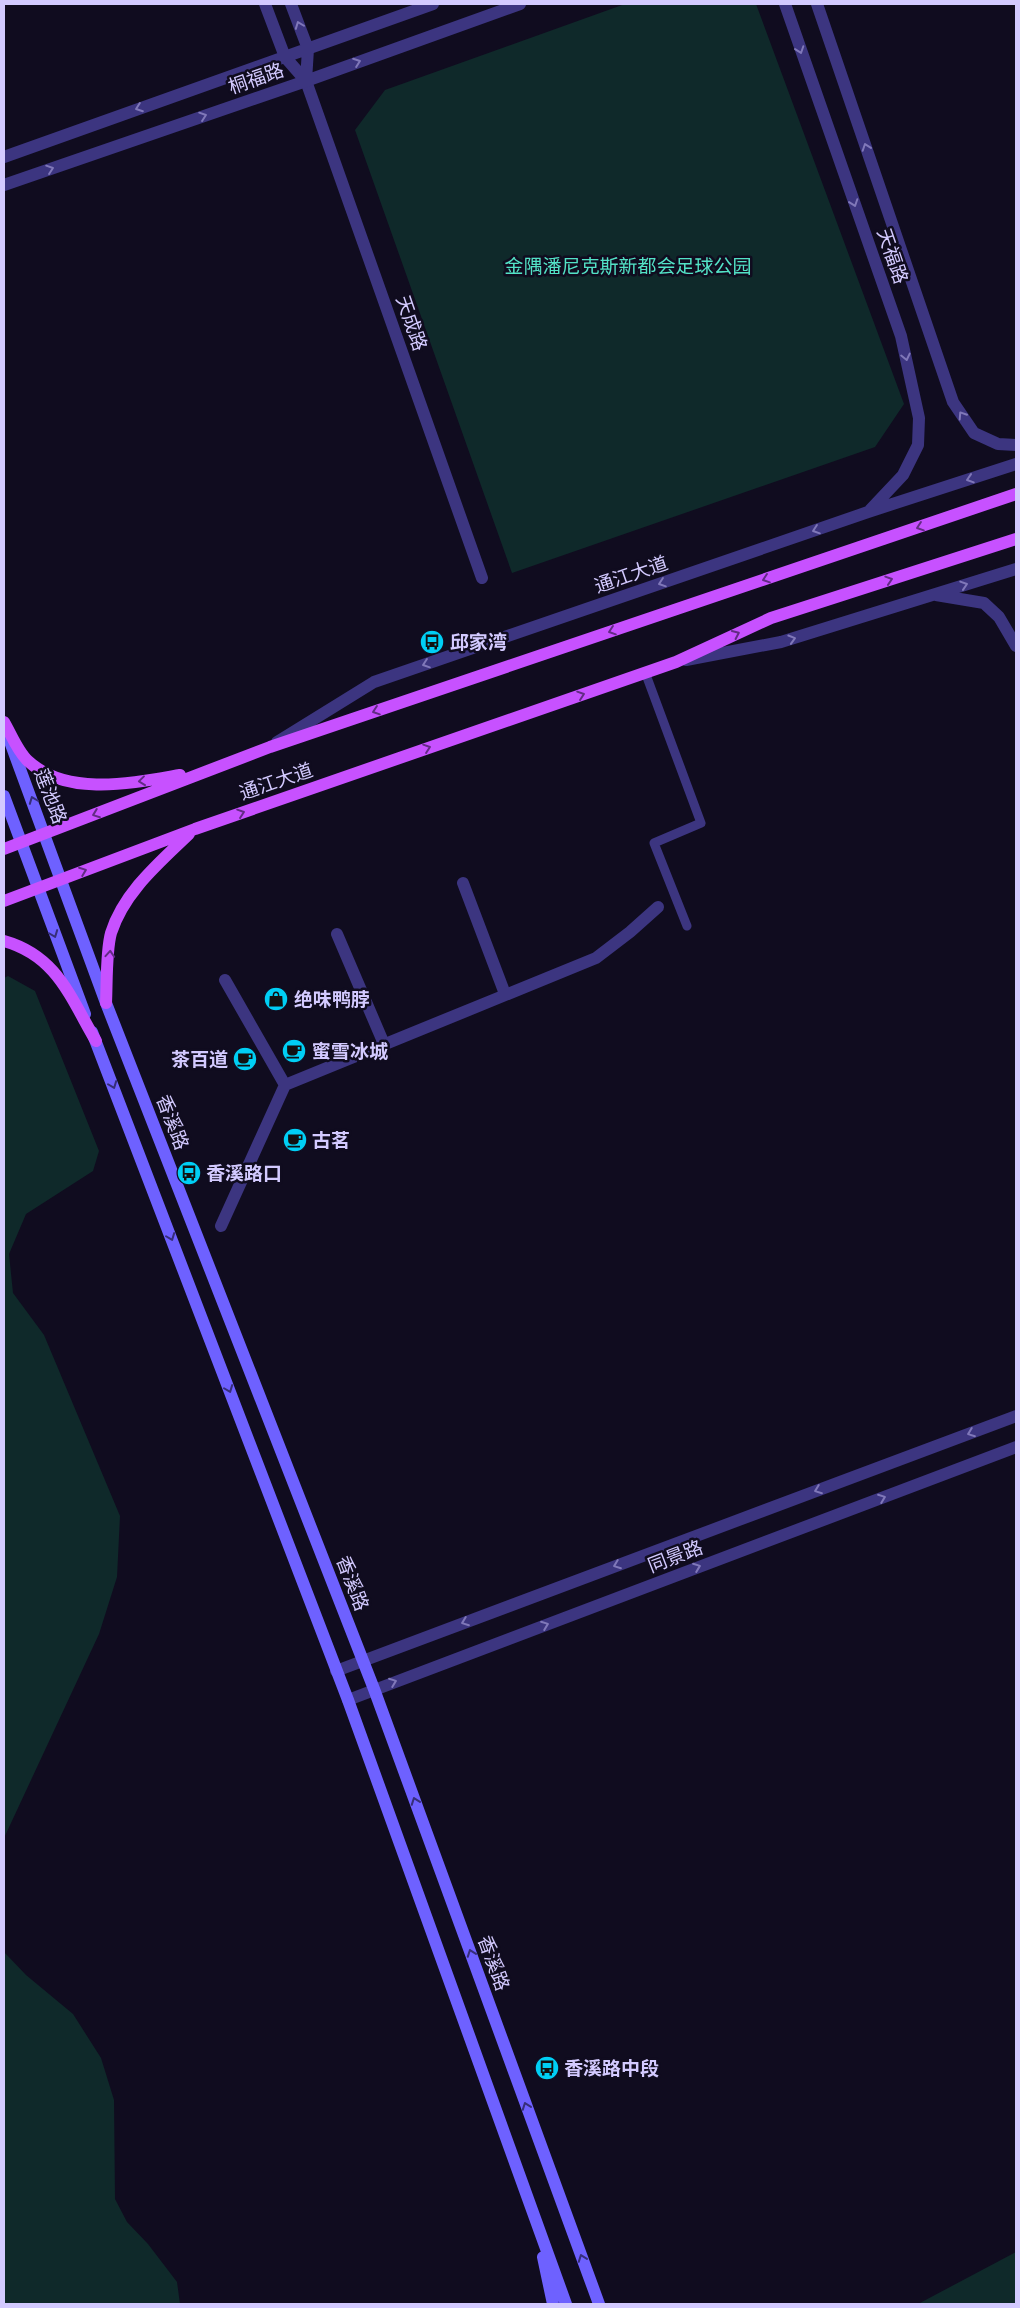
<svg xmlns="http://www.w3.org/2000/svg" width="1020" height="2308" font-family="'Exo 2','Noto Sans SC',sans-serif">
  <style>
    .green { fill: #0f292a }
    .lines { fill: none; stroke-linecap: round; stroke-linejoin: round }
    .service { stroke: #3c3580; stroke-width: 9 }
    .pedestrian { stroke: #3c3580; stroke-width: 12 }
    .minor { stroke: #3c3580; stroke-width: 12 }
    .tertiary { stroke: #3c3580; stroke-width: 12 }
    .secondary { stroke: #6e61ff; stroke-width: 12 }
    .primary { stroke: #c751ff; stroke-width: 12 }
    .oneway { stroke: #8078b9 }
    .oneway2 { stroke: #622b84 }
    .oneway3 { stroke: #362e79 }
    .labels { text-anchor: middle; stroke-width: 5; stroke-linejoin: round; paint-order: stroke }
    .street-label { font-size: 19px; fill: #d3caff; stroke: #100c1f }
    .park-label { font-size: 19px; fill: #53e2c6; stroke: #100c1f }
    .poi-label { font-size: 19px; font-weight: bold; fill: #d3caff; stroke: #100c1f; text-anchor: start }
  </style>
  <rect width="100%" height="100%" fill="#100c1f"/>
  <!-- green -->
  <path class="green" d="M625 4H756L904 404 875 447 512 573 355 130 385 90Z
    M8 976 35 991 99 1151 93 1171 26 1214 9 1254 13 1293 44 1335 120 1516 117 1577 99 1634 4 1838V978Z
    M4 1952 26 1975 73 2014 101 2058 114 2100 115 2199 127 2222 148 2244 177 2282 180 2304H4Z
    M1016 2252V2304H918Z"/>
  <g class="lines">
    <!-- service -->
    <path class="service" d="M645 672 701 823 654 843 687 926"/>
    <!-- pedestrian -->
    <path class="pedestrian" d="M463 883 505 994
      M337 934 384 1044
      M225 980 285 1085
      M221 1226 285 1085 596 958 630 932 658 907"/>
    <!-- minor -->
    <path class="minor" d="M306 81 482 578"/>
    <!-- tertiary -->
    <path class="tertiary" d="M265 4 285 57 306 81
      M291 4 308 49 306 81
      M785 4 901 336 919 418 918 445 903 475 870 510
      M817 4 953 402 974 433 998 444 1016 445
      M4 157 433 4
      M4 185 306 81 520 4
      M936 595 984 603 999 617 1016 646
      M686 660 781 642 1016 569
      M277 742 374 682 868 512 1016 464
      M336 1671 1016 1416
      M348 1700 1016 1447"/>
    <!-- secondary -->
    <path class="secondary" d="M9 739 106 1003 374 1689 599 2304
      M4 796 85 1014
      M92 1032 348 1700 566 2304
      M543 2257 553 2304"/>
    <!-- primary -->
    <path class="primary" d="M4 722C11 734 18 752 28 761 67 797 133 783 180 775
      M4 849 270 747 1016 494
      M4 901 195 829 676 662 771 618 1016 539
      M4 941C57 956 70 997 96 1041
      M106 1003C107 983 106 951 111 933 124 892 159 863 189 834"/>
  </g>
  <!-- one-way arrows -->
  <defs><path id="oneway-chevron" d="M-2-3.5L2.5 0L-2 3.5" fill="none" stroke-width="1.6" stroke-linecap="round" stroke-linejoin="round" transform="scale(1.25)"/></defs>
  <g class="oneway">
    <use href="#oneway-chevron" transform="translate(299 25) rotate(-111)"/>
    <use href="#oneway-chevron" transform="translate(800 50) rotate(71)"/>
    <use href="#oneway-chevron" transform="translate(357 62) rotate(-20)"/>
    <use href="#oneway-chevron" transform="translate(139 108) rotate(160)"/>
    <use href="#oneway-chevron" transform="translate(203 116) rotate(-19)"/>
    <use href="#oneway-chevron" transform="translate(866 147) rotate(-109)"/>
    <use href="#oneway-chevron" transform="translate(50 169) rotate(-19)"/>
    <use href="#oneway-chevron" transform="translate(854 203) rotate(71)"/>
    <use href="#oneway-chevron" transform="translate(906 357) rotate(77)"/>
    <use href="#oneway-chevron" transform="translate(962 415) rotate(-123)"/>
    <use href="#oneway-chevron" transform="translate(970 479) rotate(162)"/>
    <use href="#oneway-chevron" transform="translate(816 530) rotate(161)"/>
    <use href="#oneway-chevron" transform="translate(662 583) rotate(161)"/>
    <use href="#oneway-chevron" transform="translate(964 585) rotate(-18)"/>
    <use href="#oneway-chevron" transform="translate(792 639) rotate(-17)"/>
    <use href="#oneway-chevron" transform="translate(426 664) rotate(161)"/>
    <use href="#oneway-chevron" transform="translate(971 1433) rotate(159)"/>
    <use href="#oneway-chevron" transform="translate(818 1490) rotate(159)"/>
    <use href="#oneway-chevron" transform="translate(882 1498) rotate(-21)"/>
    <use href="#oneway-chevron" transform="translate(617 1565) rotate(159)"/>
    <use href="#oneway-chevron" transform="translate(697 1567) rotate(-21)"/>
    <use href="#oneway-chevron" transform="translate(465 1622) rotate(159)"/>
    <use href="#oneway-chevron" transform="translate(545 1625) rotate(-21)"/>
    <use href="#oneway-chevron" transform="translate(393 1682) rotate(-21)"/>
  </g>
  <g class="oneway2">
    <use href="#oneway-chevron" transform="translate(920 527) rotate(161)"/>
    <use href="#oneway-chevron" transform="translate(766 579) rotate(161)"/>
    <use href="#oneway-chevron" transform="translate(889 580) rotate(-18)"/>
    <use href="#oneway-chevron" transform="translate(612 631) rotate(161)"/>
    <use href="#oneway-chevron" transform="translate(736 634) rotate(-25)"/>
    <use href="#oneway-chevron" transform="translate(581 695) rotate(-19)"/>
    <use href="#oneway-chevron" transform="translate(376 711) rotate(161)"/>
    <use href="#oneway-chevron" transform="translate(427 748) rotate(-19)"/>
    <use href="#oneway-chevron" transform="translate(142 781) rotate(173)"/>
    <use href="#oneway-chevron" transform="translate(241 813) rotate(-19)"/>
    <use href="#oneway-chevron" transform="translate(96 814) rotate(159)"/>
    <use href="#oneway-chevron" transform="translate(83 871) rotate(-21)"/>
    <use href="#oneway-chevron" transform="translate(110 954) rotate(-86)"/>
  </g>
  <g class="oneway3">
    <use href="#oneway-chevron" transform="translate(33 800) rotate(-111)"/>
    <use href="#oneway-chevron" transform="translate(54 934) rotate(69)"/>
    <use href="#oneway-chevron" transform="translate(113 1085) rotate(69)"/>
    <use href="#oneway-chevron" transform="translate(171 1237) rotate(69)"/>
    <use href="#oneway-chevron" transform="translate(229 1389) rotate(69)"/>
    <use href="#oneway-chevron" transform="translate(415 1801) rotate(-110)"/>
    <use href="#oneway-chevron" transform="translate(471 1953) rotate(-110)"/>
    <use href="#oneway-chevron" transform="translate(526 2106) rotate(-110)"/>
    <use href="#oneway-chevron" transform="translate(582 2258) rotate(-110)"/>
  </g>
  <!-- icons -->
  <defs>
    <g id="bus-disc" transform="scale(1.25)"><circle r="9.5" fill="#00cff5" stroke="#100c1f"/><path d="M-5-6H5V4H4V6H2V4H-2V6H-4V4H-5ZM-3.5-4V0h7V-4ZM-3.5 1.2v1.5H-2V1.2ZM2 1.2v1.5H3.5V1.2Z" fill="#111"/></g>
    <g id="shop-disc" transform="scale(1.25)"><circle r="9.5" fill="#00cff5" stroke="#100c1f"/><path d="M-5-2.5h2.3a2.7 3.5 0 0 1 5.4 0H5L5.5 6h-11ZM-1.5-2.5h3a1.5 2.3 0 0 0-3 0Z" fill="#111"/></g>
    <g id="cafe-disc" transform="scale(1.25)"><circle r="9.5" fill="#00cff5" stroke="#100c1f"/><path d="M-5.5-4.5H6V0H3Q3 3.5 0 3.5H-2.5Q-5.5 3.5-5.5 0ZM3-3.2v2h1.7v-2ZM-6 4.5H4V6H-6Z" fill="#111"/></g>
  </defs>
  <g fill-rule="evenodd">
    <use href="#bus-disc" x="432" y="642"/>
    <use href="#shop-disc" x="276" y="999"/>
    <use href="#cafe-disc" x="294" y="1051"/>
    <use href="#cafe-disc" x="245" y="1059"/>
    <use href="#cafe-disc" x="295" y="1140"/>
    <use href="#bus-disc" x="189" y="1173"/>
    <use href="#bus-disc" x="547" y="2068"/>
  </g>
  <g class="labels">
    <!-- street labels -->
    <g class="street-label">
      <text transform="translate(256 78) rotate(-19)" y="7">桐福路</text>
      <text transform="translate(893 256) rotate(71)" y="7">天福路</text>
      <text transform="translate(412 323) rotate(71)" y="7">天成路</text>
      <text transform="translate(631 574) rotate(-19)" y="7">通江大道</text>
      <text transform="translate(276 781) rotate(-19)" y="7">通江大道</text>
      <text transform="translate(51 796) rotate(69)" y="7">莲池路</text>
      <text transform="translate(173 1122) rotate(69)" y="7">香溪路</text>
      <text transform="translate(675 1556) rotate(-21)" y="7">同景路</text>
      <text transform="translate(353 1583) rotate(69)" y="7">香溪路</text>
      <text transform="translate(494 1963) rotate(70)" y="7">香溪路</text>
    </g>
    <!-- park labels -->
    <g class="park-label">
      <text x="628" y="273">金隅潘尼克斯新都会足球公园</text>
    </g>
    <!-- poi labels -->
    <g class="poi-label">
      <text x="450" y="649">邱家湾</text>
      <text x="294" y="1006">绝味鸭脖</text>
      <text x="312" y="1058">蜜雪冰城</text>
      <text x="228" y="1066" text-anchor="end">茶百道</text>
      <text x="312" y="1147">古茗</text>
      <text x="206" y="1180">香溪路口</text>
      <text x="564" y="2075">香溪路中段</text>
    </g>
  </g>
  <!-- border -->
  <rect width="1020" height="2308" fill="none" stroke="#d3caff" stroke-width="10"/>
</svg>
